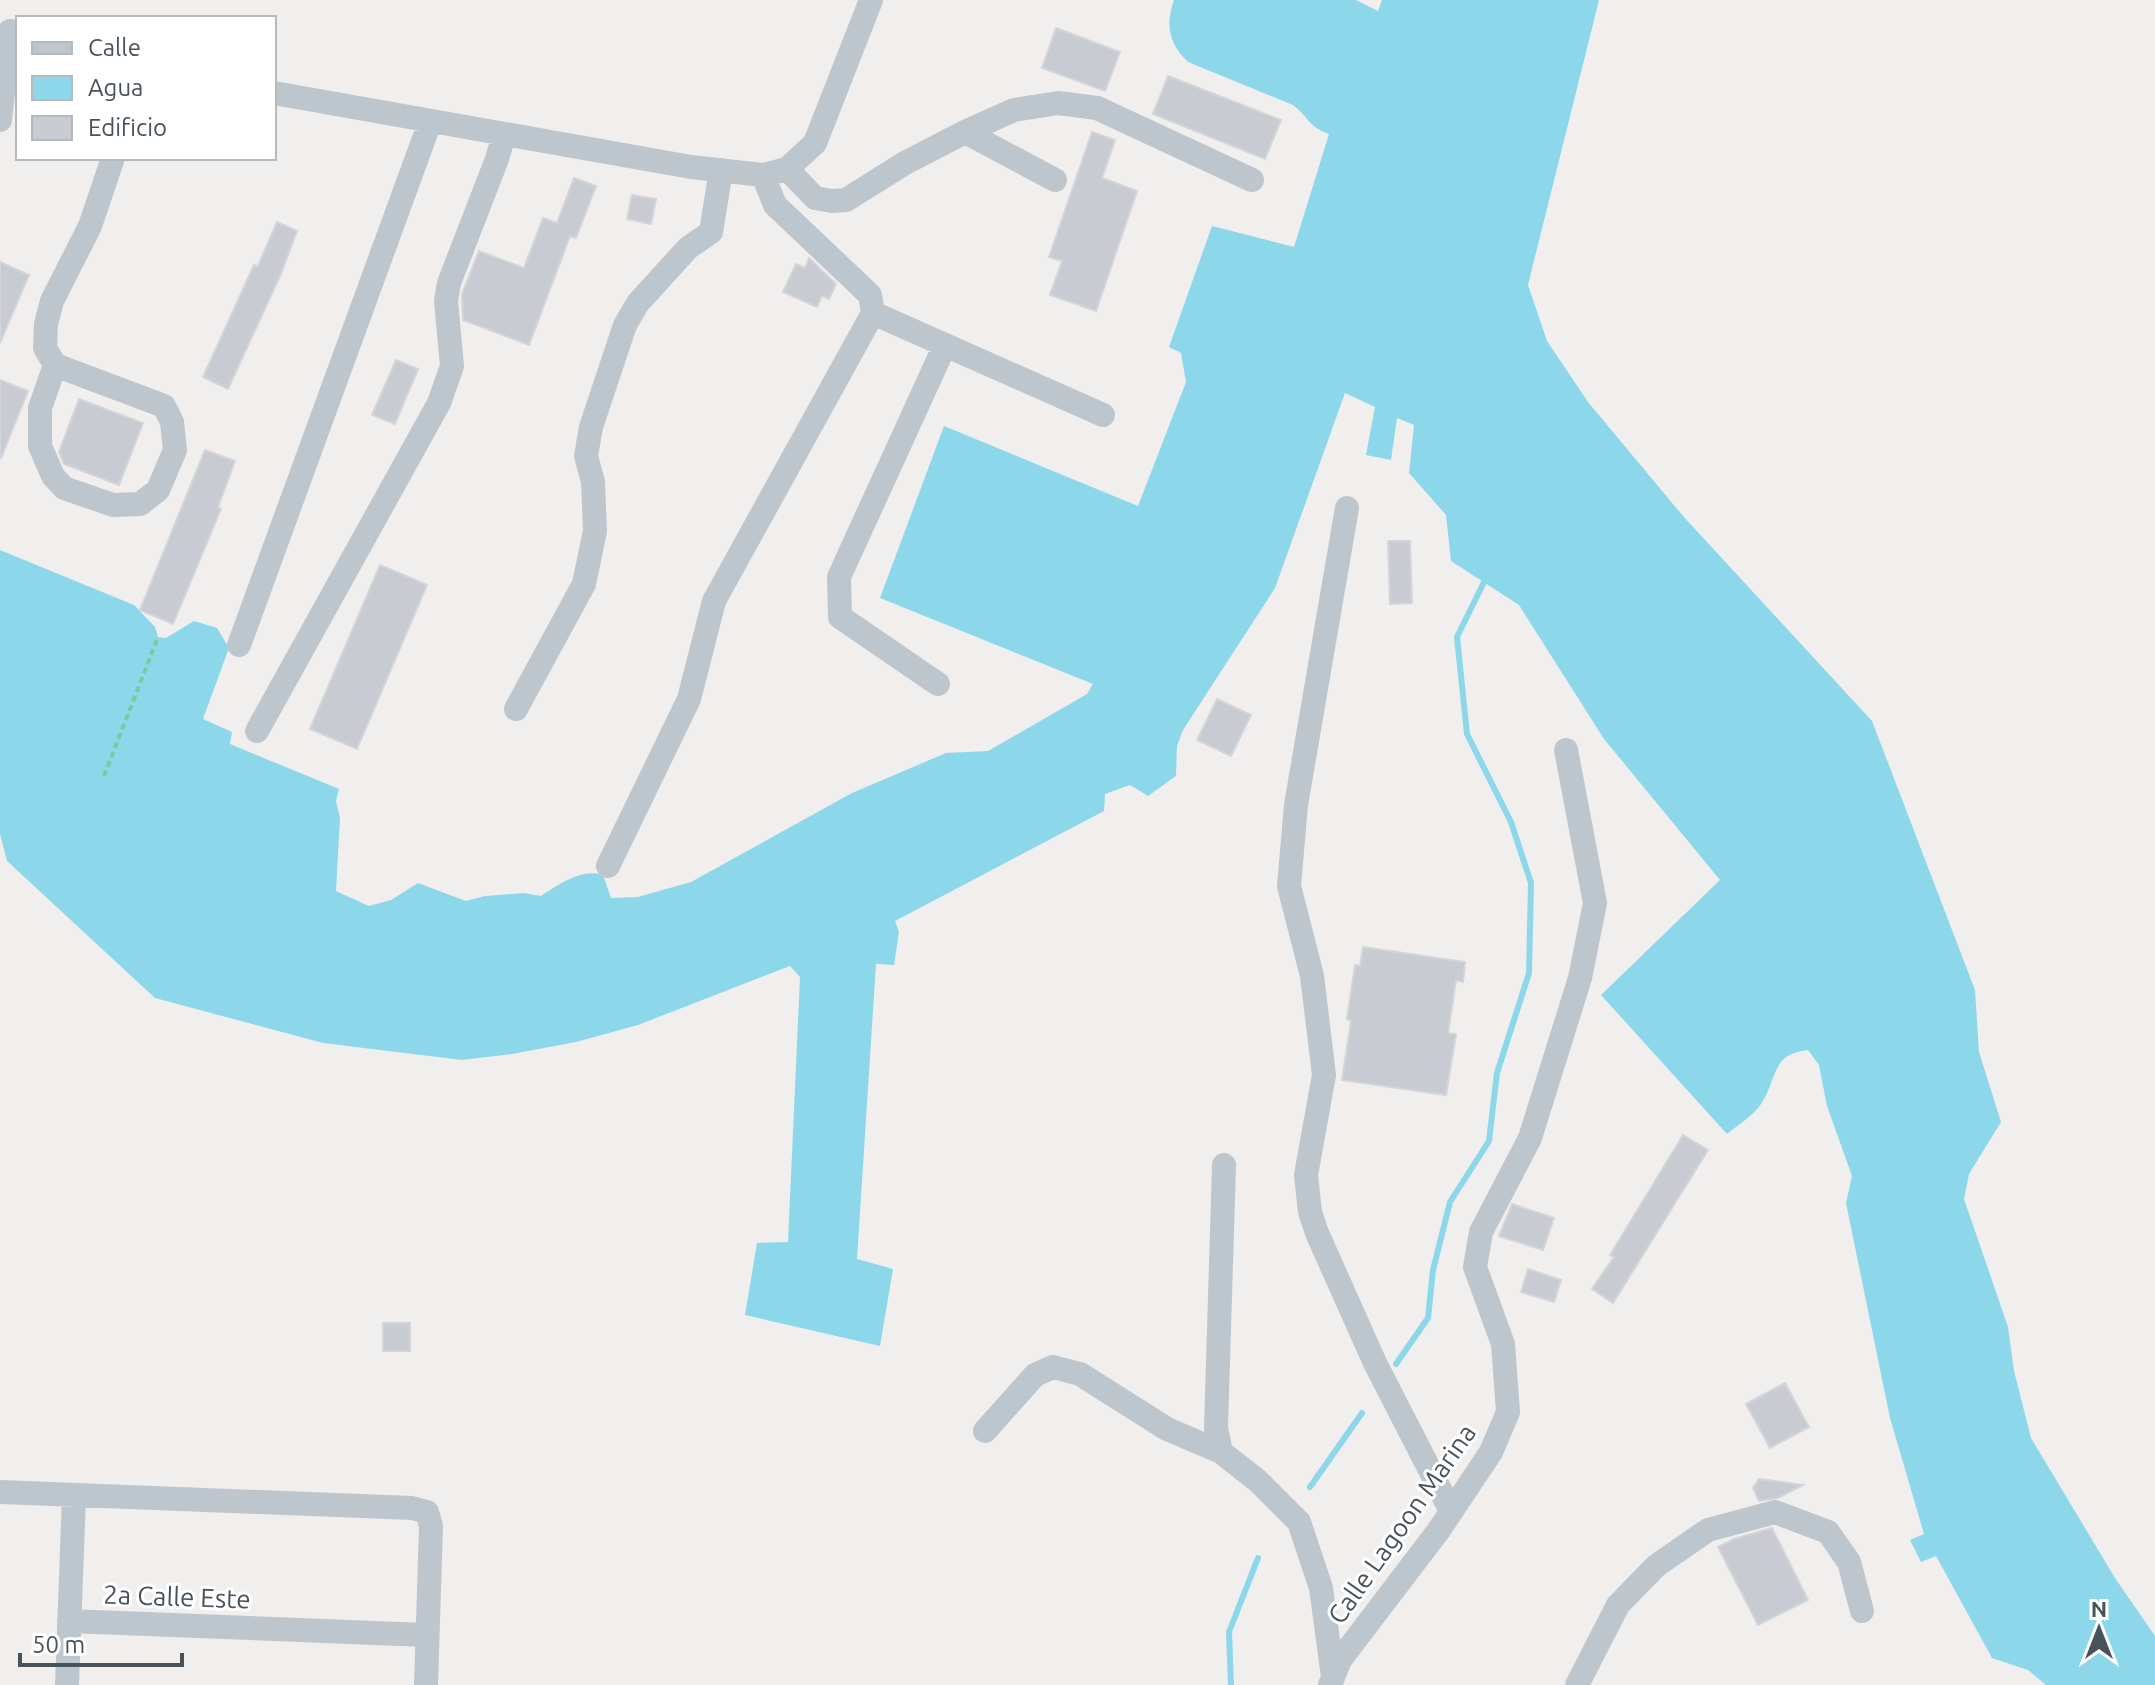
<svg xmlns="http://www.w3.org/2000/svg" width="2155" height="1685" font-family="Ubuntu,sans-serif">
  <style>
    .water { fill: #8cd8ea }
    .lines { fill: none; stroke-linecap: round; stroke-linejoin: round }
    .stream { stroke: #8cd8ea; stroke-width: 6 }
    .building { fill: #c8cbd1; stroke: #d3d5da; stroke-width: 2 }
    .path { stroke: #77cba0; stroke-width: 4; stroke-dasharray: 6 4; stroke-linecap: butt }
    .minor { stroke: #bdc6cd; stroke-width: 24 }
    .labels { text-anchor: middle; stroke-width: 6; stroke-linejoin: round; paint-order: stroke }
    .street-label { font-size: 26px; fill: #47525b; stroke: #fff }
  </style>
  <rect width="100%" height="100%" fill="#f1eeee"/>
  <!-- water -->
  <path class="water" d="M1174 0H1356L1378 11 1382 0H1599L1528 285 1547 341 1588 402 1683 516 1872 721 1975 990 1979 1052 2001 1122 1969 1174 1964 1199 2008 1327 2014 1371 2031 1438 2115 1578 2155 1636V1685H2046L2028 1670 1992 1658 1936 1556 1921 1562 1910 1540 1924 1534 1890 1418 1846 1203 1852 1176 1827 1106 1819 1065 1808 1050C1770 1054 1778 1079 1761 1104 1754 1115 1738 1125 1727 1134L1601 995 1720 880 1604 739 1519 605 1451 561 1446 515 1409 473 1414 425 1397 418 1391 460 1366 455 1375 407 1345 393 1275 588 1183 730 1177 746 1176 776 1148 796 1130 785 1105 794 1104 811 895 921 899 932 894 965 876 964 857 1259 893 1269 880 1346 745 1315 757 1243 788 1242 800 977 790 966 638 1025 576 1042 512 1054 462 1060 323 1043 155 998 7 861 0 834V550L134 605 155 627 158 637 166 638 194 621 217 628 229 648 203 719 232 732 230 744 339 789 336 801 340 818 336 891 369 906 391 900 418 883 466 901 485 896 524 893 541 896C558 885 582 868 603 875L611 898 638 897 691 882 852 793 946 753 988 751 1087 694 1093 684 880 598 944 426 1138 506 1186 382 1181 353 1169 347 1212 226 1294 247 1329 134C1306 125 1311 119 1293 105L1188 62C1169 44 1165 25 1174 0Z"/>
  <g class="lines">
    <!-- stream -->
    <path class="stream" d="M1396 1364 1428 1318 1433 1270 1450 1202 1489 1141 1497 1073 1529 973 1531 883 1511 822 1467 734 1457 637 1486 578
      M1310 1487 1362 1413
      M1231 1685 1229 1632 1258 1558"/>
  </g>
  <!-- building -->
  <path class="building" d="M1056 28 1120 52 1105 91 1042 68Z
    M1168 76 1281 120 1265 159 1153 114Z
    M1092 132 1115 140 1102 178 1137 191 1096 311 1050 295 1062 261 1049 257Z
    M574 178 596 186 576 238 570 236 529 345 463 320 462 294 479 251 524 268 543 218 557 223Z
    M632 195 656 199 651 224 627 219Z
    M277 222 297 231 280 276 228 389 203 377 254 265 258 266Z
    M809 258 836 284 829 299 822 296 817 307 783 292 796 264 805 268Z
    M0 262 29 275 0 343Z
    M396 360 418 369 395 424 372 415Z
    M0 380 28 391 1 458 0 457Z
    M79 399 143 423 119 485 64 464 59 452Z
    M205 450 235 461 218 507 221 509 173 624 140 610Z
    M1388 541H1410L1412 603 1390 604Z
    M380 565 427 585 357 749 310 729Z
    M1217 699 1251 715 1231 756 1197 740Z
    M1363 947 1465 962 1463 982 1456 980 1448 1033 1456 1034 1446 1095 1342 1080 1351 1021 1347 1019 1355 965 1360 966Z
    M1683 1135 1708 1150 1613 1303 1592 1289 1614 1257 1610 1255Z
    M1512 1204 1554 1218 1543 1250 1499 1236Z
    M1528 1269 1561 1280 1554 1302 1521 1292Z
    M383 1323H410V1351H383Z
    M1785 1383 1809 1427 1770 1448 1746 1404Z
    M1759 1479 1803 1485 1778 1498 1759 1501 1753 1488Z
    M1772 1528 1808 1600 1758 1625 1718 1547 1734 1539Z"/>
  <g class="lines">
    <!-- path -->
    <path class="path" d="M104 776 158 637"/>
    <!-- minor -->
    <path class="minor" d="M274 93 691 167 763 175 787 169 815 143 871 0
      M0 120 10 31
      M965 132 1055 180
      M787 169 815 198 832 201 846 200 905 163 965 132 1014 110 1058 103 1097 108 1252 180
      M873 313 1103 415
      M55 365 40 408V446L53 476 64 488 113 505 140 504 158 490 175 450 172 422 164 406 55 365 45 348 46 324 52 301 90 226 113 158
      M1347 508 1296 805 1289 886 1312 976 1324 1075 1306 1175 1310 1212 1317 1233 1375 1363 1451 1511
      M239 645 430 122
      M938 684 840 617 839 577 945 345
      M516 709 584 584 595 531 593 482 586 456 591 427 625 325 638 303 688 248 711 232 721 170
      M257 731 439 403 452 366 446 301 449 283 497 159 504 135
      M608 866 689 699 714 601 873 313 870 295 775 205 763 175
      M1224 1165 1216 1428 1221 1452 1258 1481 1299 1522 1321 1588 1333 1677
      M985 1431 1035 1375 1053 1367 1080 1374 1167 1429 1221 1452
      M0 1492 412 1508 427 1512 431 1526 426 1685
      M69 1621 426 1635
      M67 1685 74 1496
      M1330 1685 1340 1660 1439 1530 1491 1452 1508 1412 1503 1344 1475 1267 1481 1232 1530 1138 1580 978 1595 903 1566 750
      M1577 1685 1618 1605 1656 1566 1708 1530 1775 1512 1828 1532 1849 1562 1862 1611"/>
  </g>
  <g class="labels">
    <!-- street labels -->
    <g class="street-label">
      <text transform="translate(1402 1524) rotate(-55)" y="9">Calle Lagoon Marina</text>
      <text transform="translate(177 1597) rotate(2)" y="9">2a Calle Este</text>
    </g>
  </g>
  <!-- legend -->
  <rect x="16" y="16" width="260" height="144" fill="#ffffff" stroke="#b5babd" stroke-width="2"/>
  <rect x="32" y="42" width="40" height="12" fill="#bdc6cd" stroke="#b5babd" stroke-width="2"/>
  <text x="88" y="56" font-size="24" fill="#47525b">Calle</text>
  <rect x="32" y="76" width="40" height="24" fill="#8cd8ea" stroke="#b5babd" stroke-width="2"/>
  <text x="88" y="96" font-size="24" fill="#47525b">Agua</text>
  <rect x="32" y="116" width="40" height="24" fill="#c8cbd1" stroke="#b5babd" stroke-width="2"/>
  <text x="88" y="136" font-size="24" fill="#47525b">Edificio</text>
  <!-- north arrow -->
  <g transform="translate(2099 1629)" stroke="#ffffff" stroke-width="6" paint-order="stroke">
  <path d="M0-6L14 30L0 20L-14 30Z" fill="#47525b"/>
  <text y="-12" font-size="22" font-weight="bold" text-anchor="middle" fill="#47525b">N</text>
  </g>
  <!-- scale -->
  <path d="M20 1653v12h162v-12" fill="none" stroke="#47525b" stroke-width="4"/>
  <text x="32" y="1653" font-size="24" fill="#47525b" stroke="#ffffff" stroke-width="6" paint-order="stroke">50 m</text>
</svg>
